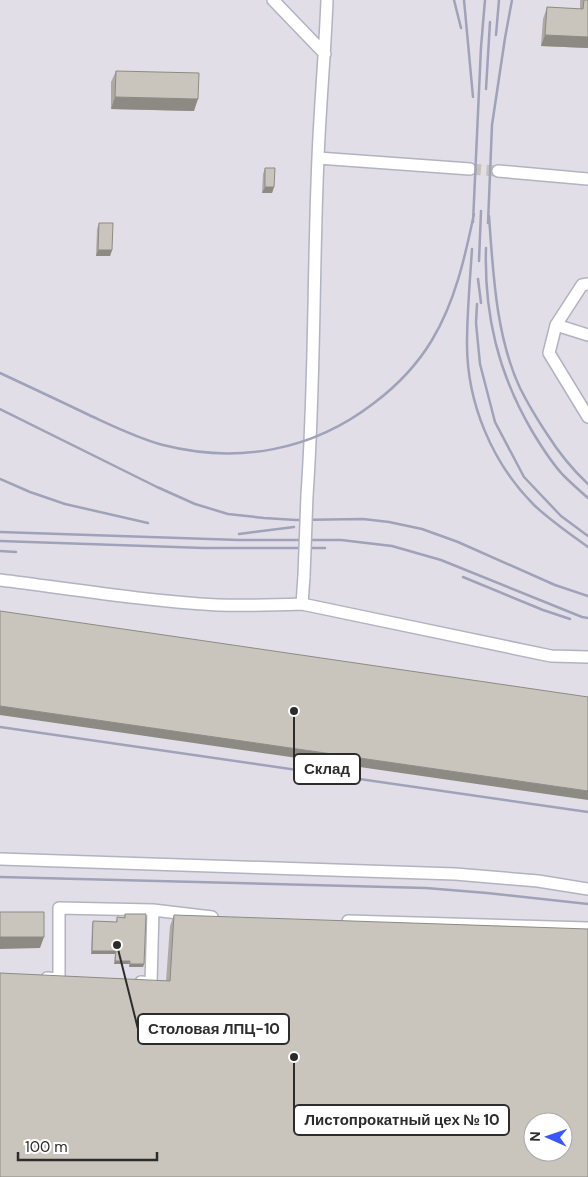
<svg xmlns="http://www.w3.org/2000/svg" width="588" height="1177" font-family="'DM Sans',sans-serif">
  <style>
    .industrial { fill: #e1dee7; fill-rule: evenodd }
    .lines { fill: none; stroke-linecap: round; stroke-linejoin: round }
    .minor-tunnel { stroke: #c8c2ba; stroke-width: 11; stroke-dasharray: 11 5.5; stroke-linecap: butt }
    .minor-casing { stroke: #b1b3c0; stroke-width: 14 }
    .minor { stroke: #fff; stroke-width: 11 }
    .rail { stroke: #9fa2b8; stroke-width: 2.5 }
    .minor-bridge-casing { stroke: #b1b3c0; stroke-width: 14; stroke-linecap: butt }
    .minor-bridge { stroke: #fff; stroke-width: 11 }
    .wall { fill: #aea9a2 }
    .shaded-wall { fill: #8d8a84 }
    .building { fill: #cac5bc; stroke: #8d8a84; fill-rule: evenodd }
    .leader { fill: none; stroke: #2c2c2c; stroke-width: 2 }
    .callout-dot { fill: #2c2c2c; stroke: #fff; stroke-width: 2 }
    .callout { fill: #fff; stroke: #2c2c2c; stroke-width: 2 }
    .callout-label { font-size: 15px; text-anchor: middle; font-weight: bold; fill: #2c2c2c }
  </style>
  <rect width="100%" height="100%" fill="#efe8dd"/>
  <!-- industrial -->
  <path class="industrial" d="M0 0H588V1177H0ZM533 1122H563V1152H533Z"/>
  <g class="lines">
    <!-- minor-tunnel -->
    <path class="minor-tunnel" d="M470 169 498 171"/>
    <!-- minor casing -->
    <g class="minor-casing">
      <path id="minor" d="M273 0 325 54
        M318 158 470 169
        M498 171 588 179
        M588 284 582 285 556 325 549 353 588 417
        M556 325 588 335
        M307 495C315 383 313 271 318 158 320 106 325 53 327 0
        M0 580C72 589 145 601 218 605 246 606 274 605 302 604L551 656 588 657
        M302 604 304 576
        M0 859 455 874 538 881 588 889
        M348 921 588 928
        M47 978 59 979V908L153 910 212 917
        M141 982 151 983 153 910"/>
    </g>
    <!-- minor -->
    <use href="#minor" class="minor"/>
    <!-- rail -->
    <path class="rail" d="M454 0 461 28
      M464 0 473 97
      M496 35 499 0
      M486 89 490 22
      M489 216C493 272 496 337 520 388 528 404 537 419 547 434 559 453 572 469 588 484
      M473 222 481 47 485 0
      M488 223 492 125 505 38 512 0
      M486 248C484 314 498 373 532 431 541 446 551 462 563 475 571 483 580 491 588 498
      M472 249C470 280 467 313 467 344 467 403 492 463 534 505 551 521 570 534 588 547
      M479 261 481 211
      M478 279 481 303
      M477 304 476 323 480 364 495 422 524 477 561 516 588 536
      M0 373C30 387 60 401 89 415 113 426 137 438 163 445 238 464 312 451 374 403 398 385 417 365 432 340 455 302 465 257 474 214
      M0 409 157 487 195 504 228 514 264 518 296 520 363 519 389 522 422 529 458 542 555 585 588 596
      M0 479 30 492 65 504 148 523
      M0 532 239 540H341L392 546 441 560 582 617 588 618
      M239 534 294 527
      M0 541 204 548H325
      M0 551 16 552
      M463 577 543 610 570 619
      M0 727 588 812
      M0 877 426 888 487 893 588 904"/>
    <!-- minor-bridge casing -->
    <g class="minor-bridge-casing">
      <path id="minor-bridge" d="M304 576 307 495"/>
    </g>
    <!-- minor-bridge -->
    <use href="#minor-bridge" class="minor-bridge"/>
  </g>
  <!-- wall -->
  <path class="wall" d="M580 0H588V48L541 46 543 19 547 7 580 9Z
    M116 71 194 111 111 109V82Z
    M265 168 274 187 272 193H262L263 174Z
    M99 223 112 250 110 256H96L97 229Z
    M125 914 144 964 143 967H129V964H114L115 954H91L92 924 93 921 116 922 117 917 124 918Z
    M174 915 588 1177 166 981 170 926Z"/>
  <!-- shaded-wall -->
  <path class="shaded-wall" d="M545 35 588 37V48L541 46Z
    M115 97 198 99 194 111 111 109Z
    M265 187H274L272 193H262Z
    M98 250H112L110 256H96Z
    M0 706 588 791V800L0 715Z
    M0 937H44L40 948 0 949Z
    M92 951H116L115 954H91Z
    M115 961H130L129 964H114Z
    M130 964H144L143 967H129Z"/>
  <!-- building -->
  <path class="building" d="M584 0H588V37L545 35 547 7 583 9Z
    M116 71 199 73 198 99 115 97Z
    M265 168H275L274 187H265Z
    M99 223H113L112 250H98Z
    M0 611 588 697V791L0 706Z
    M0 912H44V937H0Z
    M125 914H146L144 964H130V961H115L116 951H92L93 921 117 922V917L125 918Z
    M174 915 588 929V1177H0V973L170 981ZM533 1122H563V1152H533Z"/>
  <!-- callouts -->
  <path class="leader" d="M294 711L294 769M117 945L138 1029M294 1057L294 1120"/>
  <g class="callout-dot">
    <circle cx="294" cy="711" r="5"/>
    <circle cx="117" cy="945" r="5"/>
    <circle cx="294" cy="1057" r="5"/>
  </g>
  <g class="callout">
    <rect x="294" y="754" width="66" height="30" rx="5"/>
    <rect x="138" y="1014" width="151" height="30" rx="5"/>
    <rect x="294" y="1105" width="215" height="30" rx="5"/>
  </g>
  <g class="callout-label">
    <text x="327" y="774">Склад</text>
    <text x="214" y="1034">Столовая ЛПЦ-10</text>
    <text x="402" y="1125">Листопрокатный цех № 10</text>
  </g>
  <!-- north arrow -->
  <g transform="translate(548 1137) rotate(272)"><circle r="24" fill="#ffffff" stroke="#ababab"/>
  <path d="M0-4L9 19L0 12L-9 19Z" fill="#3957ff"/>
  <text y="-8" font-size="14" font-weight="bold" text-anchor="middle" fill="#2c2c2c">N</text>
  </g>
  <!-- scale -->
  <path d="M18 1152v8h139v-8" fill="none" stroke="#2c2c2c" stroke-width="2.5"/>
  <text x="25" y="1152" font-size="15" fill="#2c2c2c" stroke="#ffffff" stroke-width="4" paint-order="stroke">100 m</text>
</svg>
